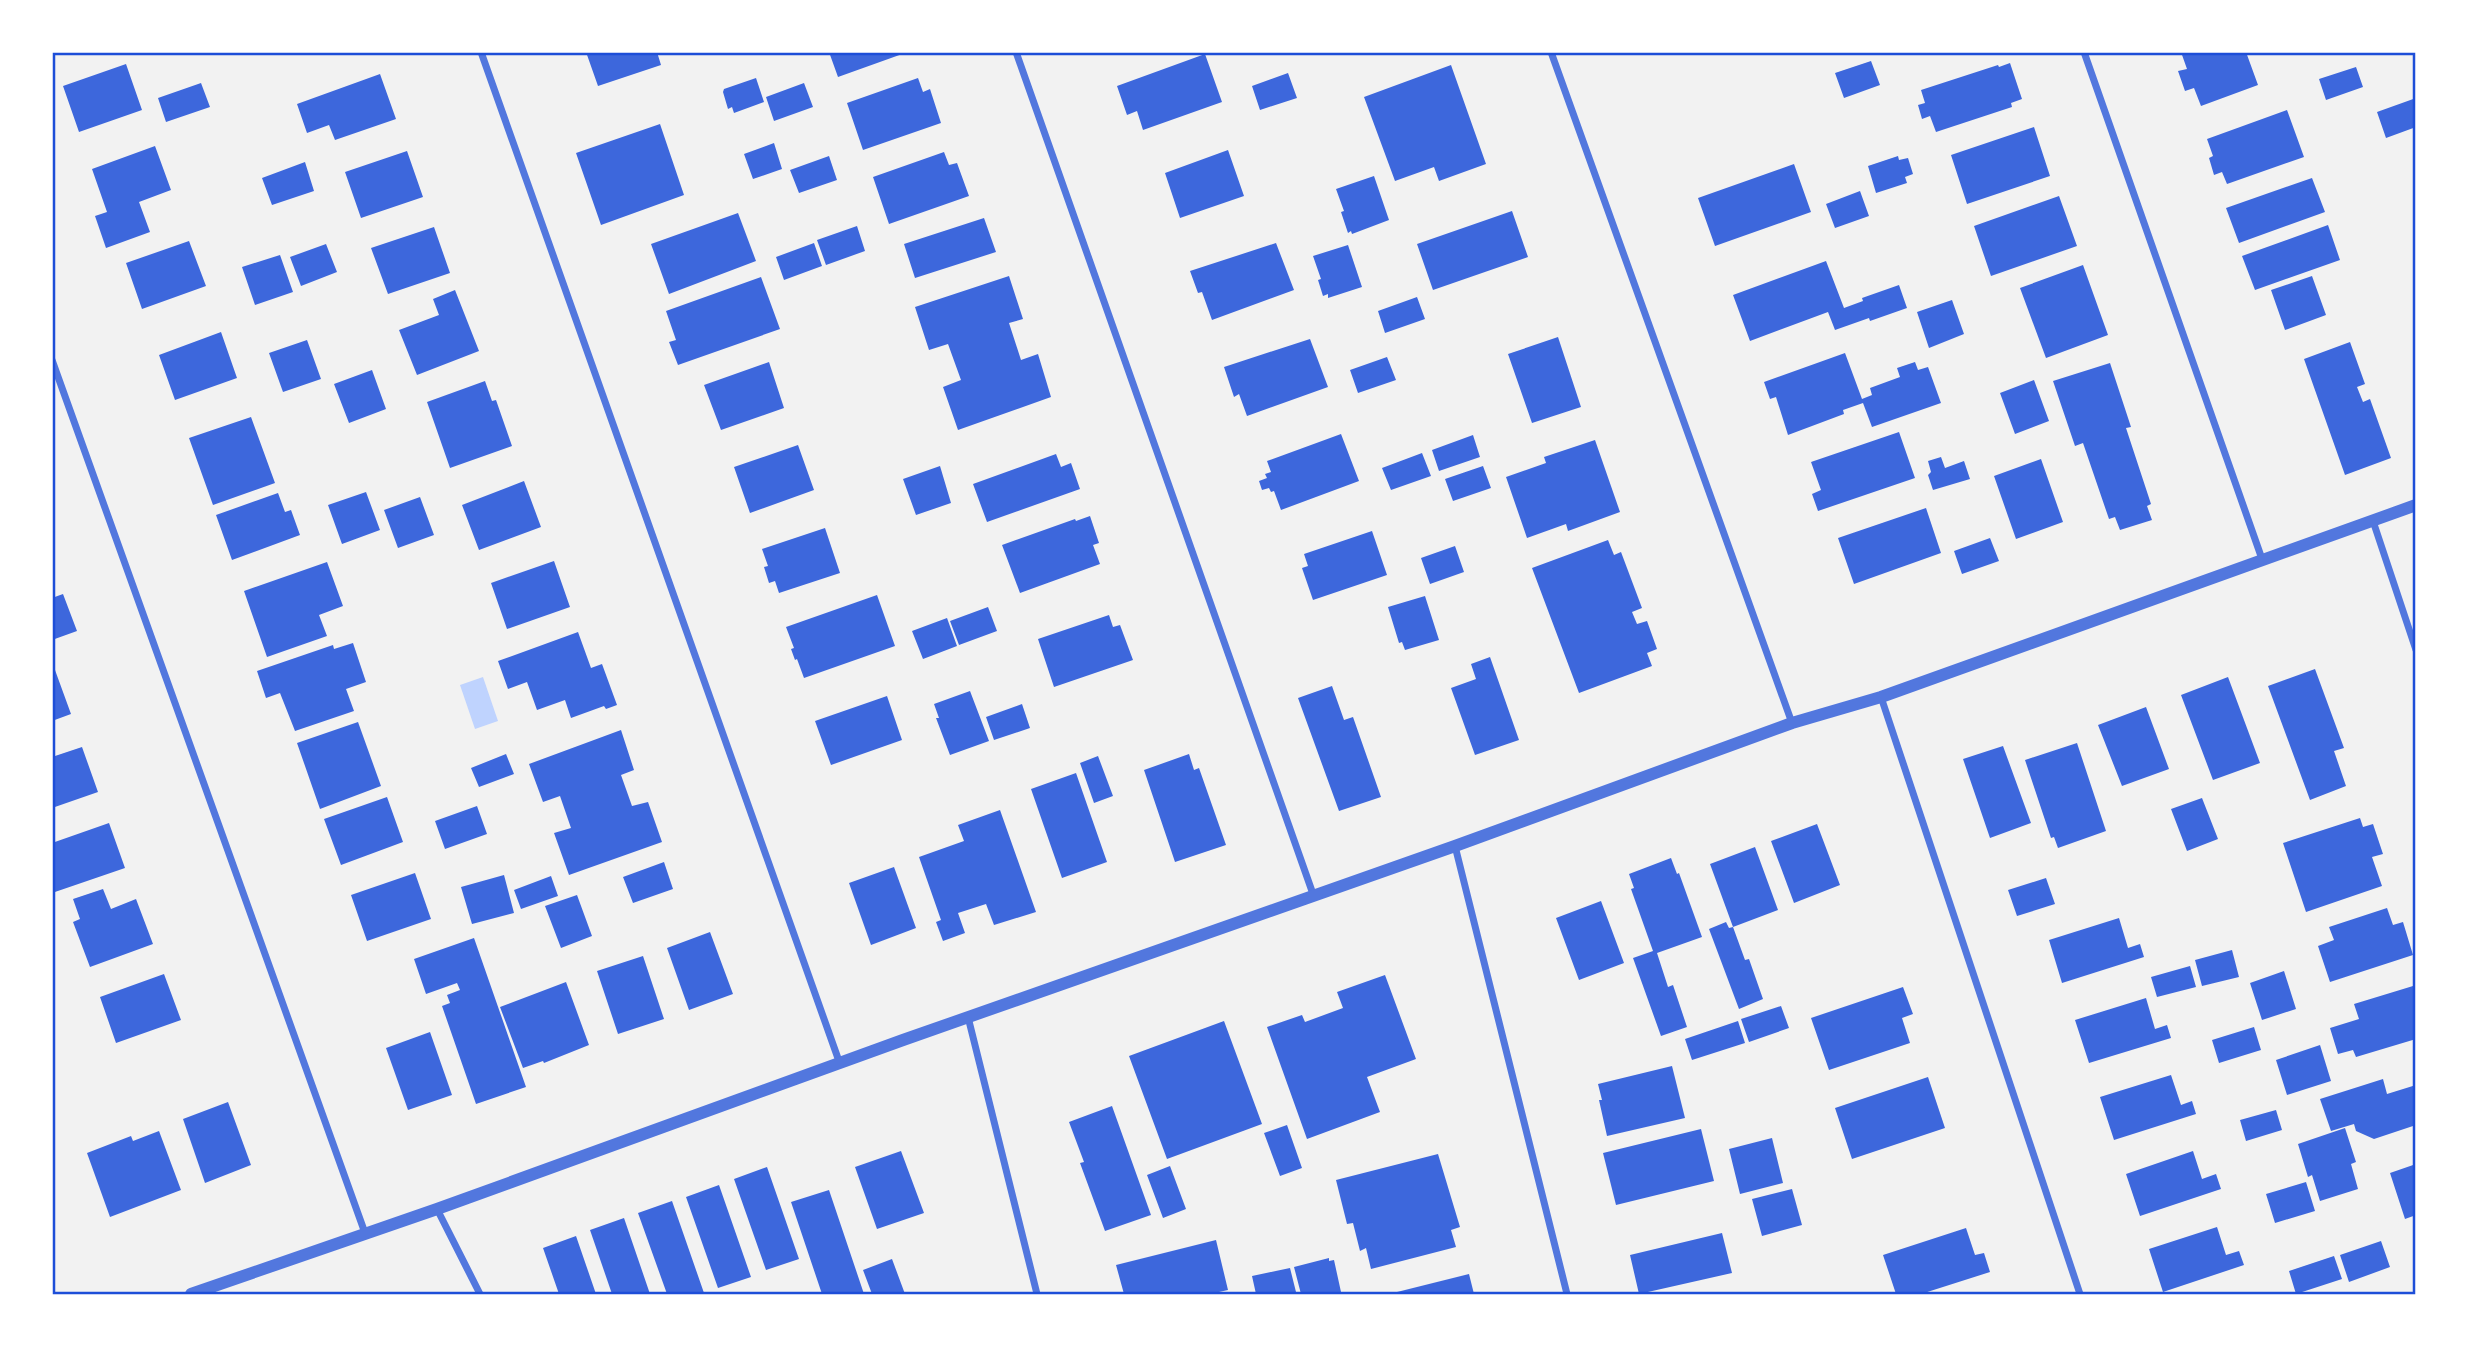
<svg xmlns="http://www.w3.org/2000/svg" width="2468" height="1347" font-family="'Titillium Web',sans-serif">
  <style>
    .water { fill: #bfd3fe }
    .building { fill: #3d67dc }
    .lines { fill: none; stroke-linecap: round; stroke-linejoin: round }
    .minor { stroke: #5277de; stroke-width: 7 }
    .tertiary { stroke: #5277de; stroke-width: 12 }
    .neatline { fill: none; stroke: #1d4ed8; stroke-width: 2.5 }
  </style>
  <rect width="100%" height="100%" fill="#f2f2f2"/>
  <!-- water -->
  <path class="water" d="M483 677 498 721 475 729 460 685Z"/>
  <!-- building -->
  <path class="building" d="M586 52H657L661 65 598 86Z
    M829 52H904L905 53 838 77Z
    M2181 52H2246L2258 85 2201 106 2194 88 2185 91 2178 71 2187 69Z
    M1205 54 1222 102 1143 130 1137 111 1127 115 1117 86Z
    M1871 61 1880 85 1844 98 1835 73Z
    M2010 63 2022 99 2011 103 2012 107 1936 132 1930 116 1922 119 1918 105 1925 103 1921 90 1998 65 1999 67Z
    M126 64 142 110 79 132 63 86Z
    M1451 65 1486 164 1439 181 1434 167 1395 181 1364 97Z
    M2356 67 2363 87 2326 100 2319 79Z
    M1288 73 1297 98 1260 110 1252 86Z
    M380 74 396 119 335 140 329 125 307 133 297 104Z
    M756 78 764 102 734 113 732 107 728 109 723 92 724 89Z
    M918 78 923 92 930 89 941 123 863 150 847 103Z
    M201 83 210 107 166 122 158 98Z
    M804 83 813 107 774 121 766 97Z
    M2416 98V127L2386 138 2377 112Z
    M2287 110 2304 157 2227 184 2222 172 2214 175 2209 158 2213 156 2207 139Z
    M660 124 684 195 601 225 576 153Z
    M2034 127 2050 176 1967 204 1951 155Z
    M774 143 782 169 753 179 744 154Z
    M155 146 171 190 139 202 150 232 106 248 95 216 107 212 92 169Z
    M1228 150 1244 196 1180 218 1165 173Z
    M407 151 423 197 361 218 345 172Z
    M944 152 949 165 957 163 969 196 889 224 873 177Z
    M829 156 837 180 799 193 790 170Z
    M1898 156 1899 160 1908 158 1913 174 1905 177 1907 183 1876 193 1868 166Z
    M305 162 314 191 272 205 262 178Z
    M1794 164 1811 212 1715 246 1698 198Z
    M1374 176 1389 220 1352 234 1351 231 1348 233 1341 212 1344 211 1336 189Z
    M2312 178 2325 212 2239 243 2226 208Z
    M1860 191 1869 216 1835 228 1826 204Z
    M2059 196 2077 246 1991 276 1974 226Z
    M1512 211 1528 257 1433 290 1417 244Z
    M738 213 756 261 669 294 651 244Z
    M984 218 996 252 915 278 904 244Z
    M2328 225 2340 260 2255 290 2242 256Z
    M857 226 865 251 826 265 817 240Z
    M434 227 450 273 388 294 371 248Z
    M189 241 206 286 142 309 126 263Z
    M814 243 822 266 784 280 776 257Z
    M1276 243 1294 290 1212 320 1202 292 1198 293 1190 271Z
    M326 244 337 272 301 286 290 257Z
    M1348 245 1362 287 1328 298V294L1323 296 1318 280 1321 279 1313 256Z
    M280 255 293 292 255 305 242 267Z
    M1826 261 1844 308 1863 301 1862 298 1899 285 1907 308 1870 321 1869 318 1835 330 1828 312 1750 341 1733 295Z
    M2083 265 2108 335 2046 358 2020 288Z
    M1009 276 1023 319 1009 323 1021 360 1038 354 1051 397 958 430 943 387 961 380 948 344 929 350 915 307Z
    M2312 276 2326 315 2285 330 2271 290Z
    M761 277 780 329 678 365 669 342 676 340 666 311Z
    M455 290 479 351 417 375 399 330 439 315 433 299Z
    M1417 297 1425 319 1385 333 1378 311Z
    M1952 300 1964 334 1929 348 1917 312Z
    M221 332 237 378 175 400 159 355Z
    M1558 337 1581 407 1532 423 1508 354Z
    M1310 339 1328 387 1247 416 1239 394 1234 397 1224 367Z
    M307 340 321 379 283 392 269 353Z
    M2350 342 2365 384 2357 387 2363 402 2370 399 2391 458 2345 475 2304 359Z
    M1845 353 1862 399 1872 395 1870 388 1900 377 1897 368 1915 362 1918 370 1928 367 1941 403 1872 427 1863 403 1843 410 1844 414 1788 435 1776 397 1770 399 1764 382Z
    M1387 357 1396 380 1358 393 1350 370Z
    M769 362 784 408 721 430 704 385Z
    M2110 363 2131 427 2126 428 2151 504 2147 506 2152 520 2120 530 2115 517 2109 519 2083 443 2075 446 2053 381Z
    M372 370 386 409 349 423 334 384Z
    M2034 380 2049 421 2015 434 2000 393Z
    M485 381 492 401 496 400 512 446 450 468 427 402Z
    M251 417 275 483 213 505 189 438Z
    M1899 432 1915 478 1818 511 1812 494 1821 490 1811 462Z
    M1341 434 1359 481 1281 510 1274 491 1271 492 1269 488 1262 490 1259 481 1267 478 1265 474 1271 472 1267 461Z
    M1473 435 1480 457 1439 471 1432 450Z
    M1595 440 1620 512 1568 531 1566 524 1527 538 1506 477 1546 463 1544 457Z
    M798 445 814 490 750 513 734 467Z
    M1422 453 1431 476 1391 490 1382 468Z
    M1056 454 1061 467 1071 463 1080 489 987 522 973 484Z
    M1941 457 1945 468 1964 461 1970 479 1933 490 1928 475 1931 472 1928 461Z
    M2041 459 2063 522 2016 539 1994 476Z
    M940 466 951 503 916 515 903 479Z
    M1483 466 1491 488 1453 501 1445 479Z
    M524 481 541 527 479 550 462 505Z
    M366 492 380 530 342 544 328 505Z
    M278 493 285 512 291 510 300 535 232 560 216 515Z
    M420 497 434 535 398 548 384 510Z
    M1926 508 1941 553 1854 584 1838 538Z
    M1090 516 1099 543 1093 545 1100 564 1020 593 1002 545 1075 519 1076 521Z
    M825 528 840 573 779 593 775 581 769 583 764 567 768 566 762 549Z
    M1372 531 1387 575 1313 600 1302 568 1308 566 1304 554Z
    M1990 538 1999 561 1962 574 1954 551Z
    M1608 540 1614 555 1621 552 1642 608 1632 612 1637 624 1647 621 1657 649 1647 653 1652 666 1579 693 1532 568Z
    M1455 546 1464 572 1430 584 1421 558Z
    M554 561 570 607 507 629 491 583Z
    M327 562 343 606 319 615 327 636 267 657 244 591Z
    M63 594 77 631 52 640V598Z
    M877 595 895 646 804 678 797 659 795 660 791 649 794 648 786 627Z
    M1425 596 1439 640 1405 650 1402 642 1399 643 1388 607Z
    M988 607 997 631 959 645 950 621Z
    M1109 615 1113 627 1120 625 1133 660 1054 687 1038 639Z
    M947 618 957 646 923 659 912 631Z
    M578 632 591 668 602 664 617 705 606 709 604 706 571 718 565 700 537 710 527 682 508 689 498 661Z
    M353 643 366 682 346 689 354 711 295 731 280 693 266 698 257 671 333 645 334 649Z
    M1490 657 1519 740 1475 755 1451 688 1476 679 1471 664Z
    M2315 669 2344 748 2334 751 2346 786 2310 800 2268 686Z
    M55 670 71 714 52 721V671Z
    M2228 677 2260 763 2213 780 2181 695Z
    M1332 686 1344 720 1353 717 1381 797 1339 811 1298 698Z
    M970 691 989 741 950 755 936 718H939L934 704Z
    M887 696 902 740 831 765 815 721Z
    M1022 704 1030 728 994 740 986 717Z
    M2146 707 2169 769 2122 786 2098 725Z
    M358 722 381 786 320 809 297 743Z
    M621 730 634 770 621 775 632 806 648 802 662 842 569 875 554 833 571 828 560 796 543 802 529 764Z
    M2077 743 2106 831 2058 848 2054 837 2051 838 2025 760Z
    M2003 746 2031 823 1990 838 1963 759Z
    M82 747 98 792 52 808V757Z
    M506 754 514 774 479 787 471 768Z
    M1189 754 1194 770 1199 768 1226 845 1175 862 1144 770Z
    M1098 756 1113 796 1094 803 1080 763Z
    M1076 773 1107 862 1062 878 1031 789Z
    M387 797 403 842 341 865 324 819Z
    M2202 798 2218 839 2187 851 2171 809Z
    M477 806 487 834 445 849 435 821Z
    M1000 810 1036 912 994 925 986 904 958 913 965 933 943 941 936 922 941 920 919 857 964 841 958 825Z
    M2360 818 2363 827 2373 824 2383 854 2372 857 2382 886 2306 912 2283 843Z
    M109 823 125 868 52 893V843Z
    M1817 824 1840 885 1794 903 1771 841Z
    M1755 847 1778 910 1733 927 1710 864Z
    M1671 858 1677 874 1679 873 1702 937 1657 953 1668 987 1673 985 1687 1027 1661 1036 1633 958 1653 951 1631 889 1634 888 1629 874Z
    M664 862 673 889 633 903 623 877Z
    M894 867 916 928 871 945 849 883Z
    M415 873 431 919 367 941 351 895Z
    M504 875 514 913 472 924 461 887Z
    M551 876 558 896 521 909 514 890Z
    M2046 878 2055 904 2017 916 2008 890Z
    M103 889 111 909 136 899 153 944 90 967 73 922 80 919 73 899Z
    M577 895 592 936 561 948 545 906Z
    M1601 901 1624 963 1579 980 1556 918Z
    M2387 908 2393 925 2403 922 2413 955 2330 982 2318 946 2334 940 2329 927Z
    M2119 918 2128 948 2140 944 2144 957 2062 983 2049 940Z
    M1726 922 1729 928 1733 927 1745 960 1749 959 1763 999 1739 1009 1709 929Z
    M710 932 733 994 689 1010 667 948Z
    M474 938 526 1087 476 1104 442 1006 450 1003 447 995 460 990 457 983 426 994 414 959Z
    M2232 950 2239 977 2202 986 2195 960Z
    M643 956 664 1019 618 1034 597 971Z
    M2190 966 2196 987 2157 997 2151 977Z
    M2284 971 2296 1009 2262 1020 2250 983Z
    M164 974 181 1020 116 1043 100 997Z
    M1385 975 1416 1059 1367 1077 1380 1112 1307 1139 1267 1027 1302 1015 1305 1022 1343 1008 1337 992Z
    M566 982 589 1045 544 1063 543 1061 523 1068 500 1007Z
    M2413 986 2416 993V1039L2356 1057 2353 1050 2338 1054 2330 1028 2359 1019 2354 1004Z
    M1903 987 1913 1014 1902 1018 1910 1043 1829 1070 1811 1018Z
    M2146 998 2155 1029 2167 1025 2171 1038 2089 1063 2075 1020Z
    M1781 1006 1789 1028 1749 1042 1741 1019Z
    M1224 1021 1262 1124 1167 1159 1129 1056Z
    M1738 1021 1745 1043 1692 1060 1685 1039Z
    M2254 1027 2261 1050 2219 1063 2212 1040Z
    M430 1032 452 1095 408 1110 386 1048Z
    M2320 1045 2331 1081 2287 1095 2276 1060Z
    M1672 1066 1685 1118 1607 1136 1599 1100H1602L1598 1084Z
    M2171 1075 2181 1105 2192 1101 2196 1114 2114 1140 2100 1097Z
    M1928 1077 1945 1128 1852 1159 1835 1108Z
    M2383 1079 2387 1094 2416 1085V1125L2374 1139 2356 1131 2354 1124 2331 1131 2320 1099Z
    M228 1102 251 1165 205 1183 183 1119Z
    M1112 1106 1151 1215 1105 1231 1080 1163 1084 1162 1069 1122Z
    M2276 1110 2282 1130 2246 1141 2240 1120Z
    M1287 1125 1302 1168 1280 1176 1264 1133Z
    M2345 1128 2356 1162 2351 1164 2358 1189 2320 1201 2312 1175 2308 1177 2298 1144Z
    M1701 1129 1714 1181 1616 1205 1603 1153Z
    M159 1131 181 1190 110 1217 87 1153 131 1136 133 1141Z
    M1772 1138 1783 1183 1740 1194 1729 1149Z
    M901 1151 924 1213 877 1229 855 1167Z
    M2193 1151 2202 1179 2216 1174 2221 1189 2140 1216 2126 1174Z
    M1438 1154 1460 1227 1451 1230 1456 1247 1371 1269 1366 1248 1360 1251 1353 1223 1347 1224 1336 1180Z
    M2416 1164V1215L2405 1219 2390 1173Z
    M1170 1166 1186 1209 1163 1218 1147 1175Z
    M767 1167 799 1259 766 1270 734 1179Z
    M2306 1182 2315 1211 2275 1223 2266 1194Z
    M719 1185 751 1277 718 1288 686 1197Z
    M1792 1189 1802 1225 1762 1236 1752 1199Z
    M829 1190 864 1294H822L791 1202Z
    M672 1201 704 1293 698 1294H667L638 1213Z
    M624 1218 650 1294H612L590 1230Z
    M2217 1227 2226 1255 2239 1251 2244 1265 2163 1292 2149 1249Z
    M1966 1228 1975 1255 1984 1253 1990 1272 1921 1294H1896L1883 1255Z
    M1722 1233 1732 1273 1639 1294 1630 1255Z
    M576 1236 596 1294H559L543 1248Z
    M1216 1240 1228 1290 1210 1294H1124L1116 1265Z
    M2381 1241 2390 1267 2349 1282 2340 1255Z
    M2334 1256 2342 1279 2296 1294 2289 1271Z
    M1329 1258V1261L1334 1260 1341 1292 1337 1294H1301L1294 1267Z
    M892 1259 905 1294H872L863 1270Z
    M1290 1268 1296 1292 1285 1294H1256L1252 1276Z
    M1469 1274 1474 1294H1389Z"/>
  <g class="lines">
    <!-- minor -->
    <path class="minor" d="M481 52 840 1064
      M1016 52 1313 894
      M1551 52 1792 723
      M2084 52 2262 559
      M52 360 365 1233
      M2373 521 2416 650
      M1881 697 2080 1294
      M1455 846 1567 1294
      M968 1017 1037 1294
      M437 1209 480 1294"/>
    <!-- tertiary -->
    <path class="tertiary" d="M191 1294 437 1209 903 1040 1455 846 1792 723 1881 697 2416 505"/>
  </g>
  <!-- border -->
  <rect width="2468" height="1347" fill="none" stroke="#ffffff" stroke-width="108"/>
  <rect x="54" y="54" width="2360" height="1239" class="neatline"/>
</svg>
